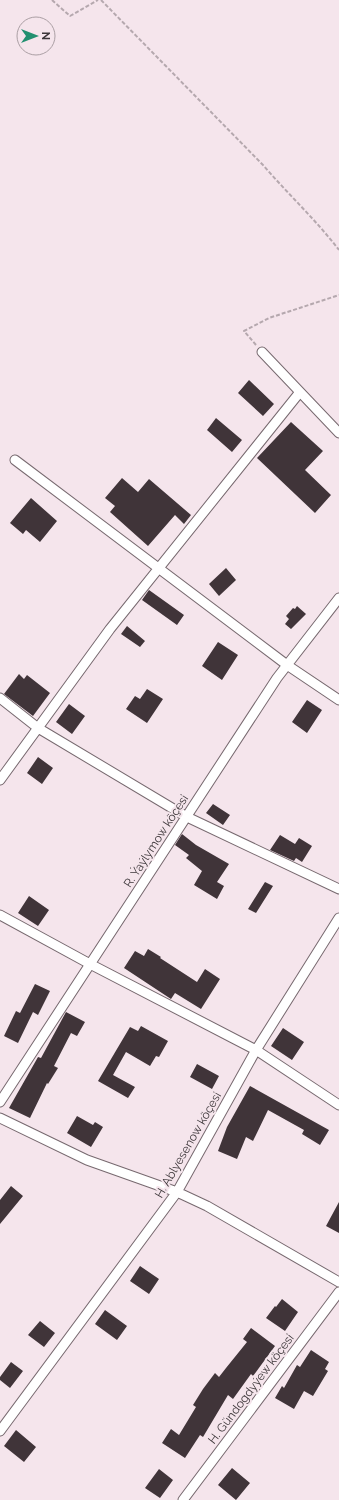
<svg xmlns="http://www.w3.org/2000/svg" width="339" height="1500" font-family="Raleway,sans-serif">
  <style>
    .building { fill: #403439 }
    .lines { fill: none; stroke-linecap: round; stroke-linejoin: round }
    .street-casing { stroke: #77696f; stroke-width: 11 }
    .path { stroke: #b5a8ae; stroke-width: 2; stroke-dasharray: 4 2; stroke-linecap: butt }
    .street { stroke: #fff; stroke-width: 9 }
    .labels { text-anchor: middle; stroke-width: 4; stroke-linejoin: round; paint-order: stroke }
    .street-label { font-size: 12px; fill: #3c3639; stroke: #f5e5ec }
  </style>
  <rect width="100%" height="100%" fill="#f5e5ec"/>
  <!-- building -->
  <path class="building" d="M249 380 274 404 263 416 238 393Z
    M216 418 242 440 232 452 207 430Z
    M291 422 323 451 305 470 331 495 315 513 257 458Z
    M122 478 138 492 149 479 191 515 184 524 175 515 148 546 110 512 115 506 105 498Z
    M31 498 57 521 40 542 26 530 23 534 10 523Z
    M226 568 236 580 219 596 209 584Z
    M149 590 184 615 177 625 142 600Z
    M297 606 306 614 291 629 285 624 289 619 286 616 293 608 295 609Z
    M127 626 145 641 140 647 121 634Z
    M218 642 238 655 222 680 202 666Z
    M19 674 24 679 27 675 50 693 33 716 4 694Z
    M147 689 163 699 147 723 126 709 135 696 140 699Z
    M307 700 322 710 307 733 292 722Z
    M69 704 85 716 72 734 56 722Z
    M38 757 53 768 42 784 27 773Z
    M213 804 230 815 223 825 206 813Z
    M182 834 196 845 229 864 217 882 224 886 217 899 194 885 202 871 186 858 189 855 175 845Z
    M280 835 295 844 299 838 312 846 302 862 296 858 294 861 270 850Z
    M265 882 273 886 256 913 248 909Z
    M29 896 49 910 38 926 18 913Z
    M148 949 161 957 160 958 197 982 205 969 220 979 201 1009 175 993 171 999 124 968 135 951 144 956Z
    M35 984 50 991 38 1015 33 1012 18 1043 4 1036 16 1011 20 1013Z
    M66 1012 85 1022 77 1036 71 1033 54 1066 58 1068 48 1084 47 1083 30 1118 9 1108 38 1057 41 1058Z
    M141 1026 168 1041 159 1057 156 1056 150 1066 126 1052 113 1075 135 1087 128 1098 98 1081 130 1027 138 1031Z
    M283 1028 304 1042 292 1060 271 1046Z
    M197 1064 219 1076 212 1089 190 1077Z
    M250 1086 329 1130 320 1145 302 1134 304 1130 268 1110 253 1141 246 1137 237 1159 218 1151 227 1127Z
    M77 1116 93 1125 95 1122 103 1127 91 1147 67 1133Z
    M11 1186 23 1196 0 1224V1200Z
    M339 1202V1233L326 1226Z
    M140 1266 159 1279 149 1294 130 1281Z
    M282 1299 298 1312 285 1331 266 1318 275 1306 276 1307Z
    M105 1310 127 1326 117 1340 95 1324Z
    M40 1321 55 1333 44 1347 28 1335Z
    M251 1328 275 1346 253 1376 251 1374 233 1399 228 1395 203 1437 200 1435 185 1458 162 1443 171 1429 179 1435 196 1407 193 1405 203 1389 215 1373 219 1377 226 1368 247 1342 243 1339Z
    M311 1350 329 1362 325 1369 328 1371 313 1396 304 1391 294 1409 275 1398 282 1386 284 1388 297 1365 300 1367Z
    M11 1362 23 1371 10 1388 0 1380V1377Z
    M16 1430 36 1447 24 1462 4 1446Z
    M232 1468 250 1483 236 1500 218 1485Z
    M159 1469 173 1480 160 1498 145 1488Z"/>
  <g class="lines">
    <!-- street casing -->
    <g class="street-casing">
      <path id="street" d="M262 352 339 433
        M15 460 287 665 339 700
        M0 698 38 728 187 817 339 889
        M0 780 110 629 300 392
        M0 915 90 964 256 1050 339 1105
        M0 1102 277 678 339 598
        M0 1118 87 1160 177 1192 207 1206 339 1282
        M0 1431 177 1192 256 1050 339 918
        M183 1500 339 1292"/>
    </g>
    <!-- path -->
    <path class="path" d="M52 0 70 16 98 0
      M101 0 263 165C288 194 316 220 339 250
      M256 345 244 331 269 318 339 295"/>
    <!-- street -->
    <use href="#street" class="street"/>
  </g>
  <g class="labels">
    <!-- street labels -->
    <g class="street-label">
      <text transform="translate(156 841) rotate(-57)" y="4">R. Ýaýlymow köçesi</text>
      <text transform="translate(188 1145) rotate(-60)" y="4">H. Ablyesenow köçesi</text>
      <text transform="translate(251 1389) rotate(-53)" y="4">H. Gündogdyýew köçesi</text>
    </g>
  </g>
  <!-- north arrow -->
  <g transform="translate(36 36) rotate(90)"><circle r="19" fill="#f5e5ec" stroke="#ab9fa4"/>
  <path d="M0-3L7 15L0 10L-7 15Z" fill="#229070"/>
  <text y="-6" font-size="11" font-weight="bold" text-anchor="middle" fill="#3c3639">N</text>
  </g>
</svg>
